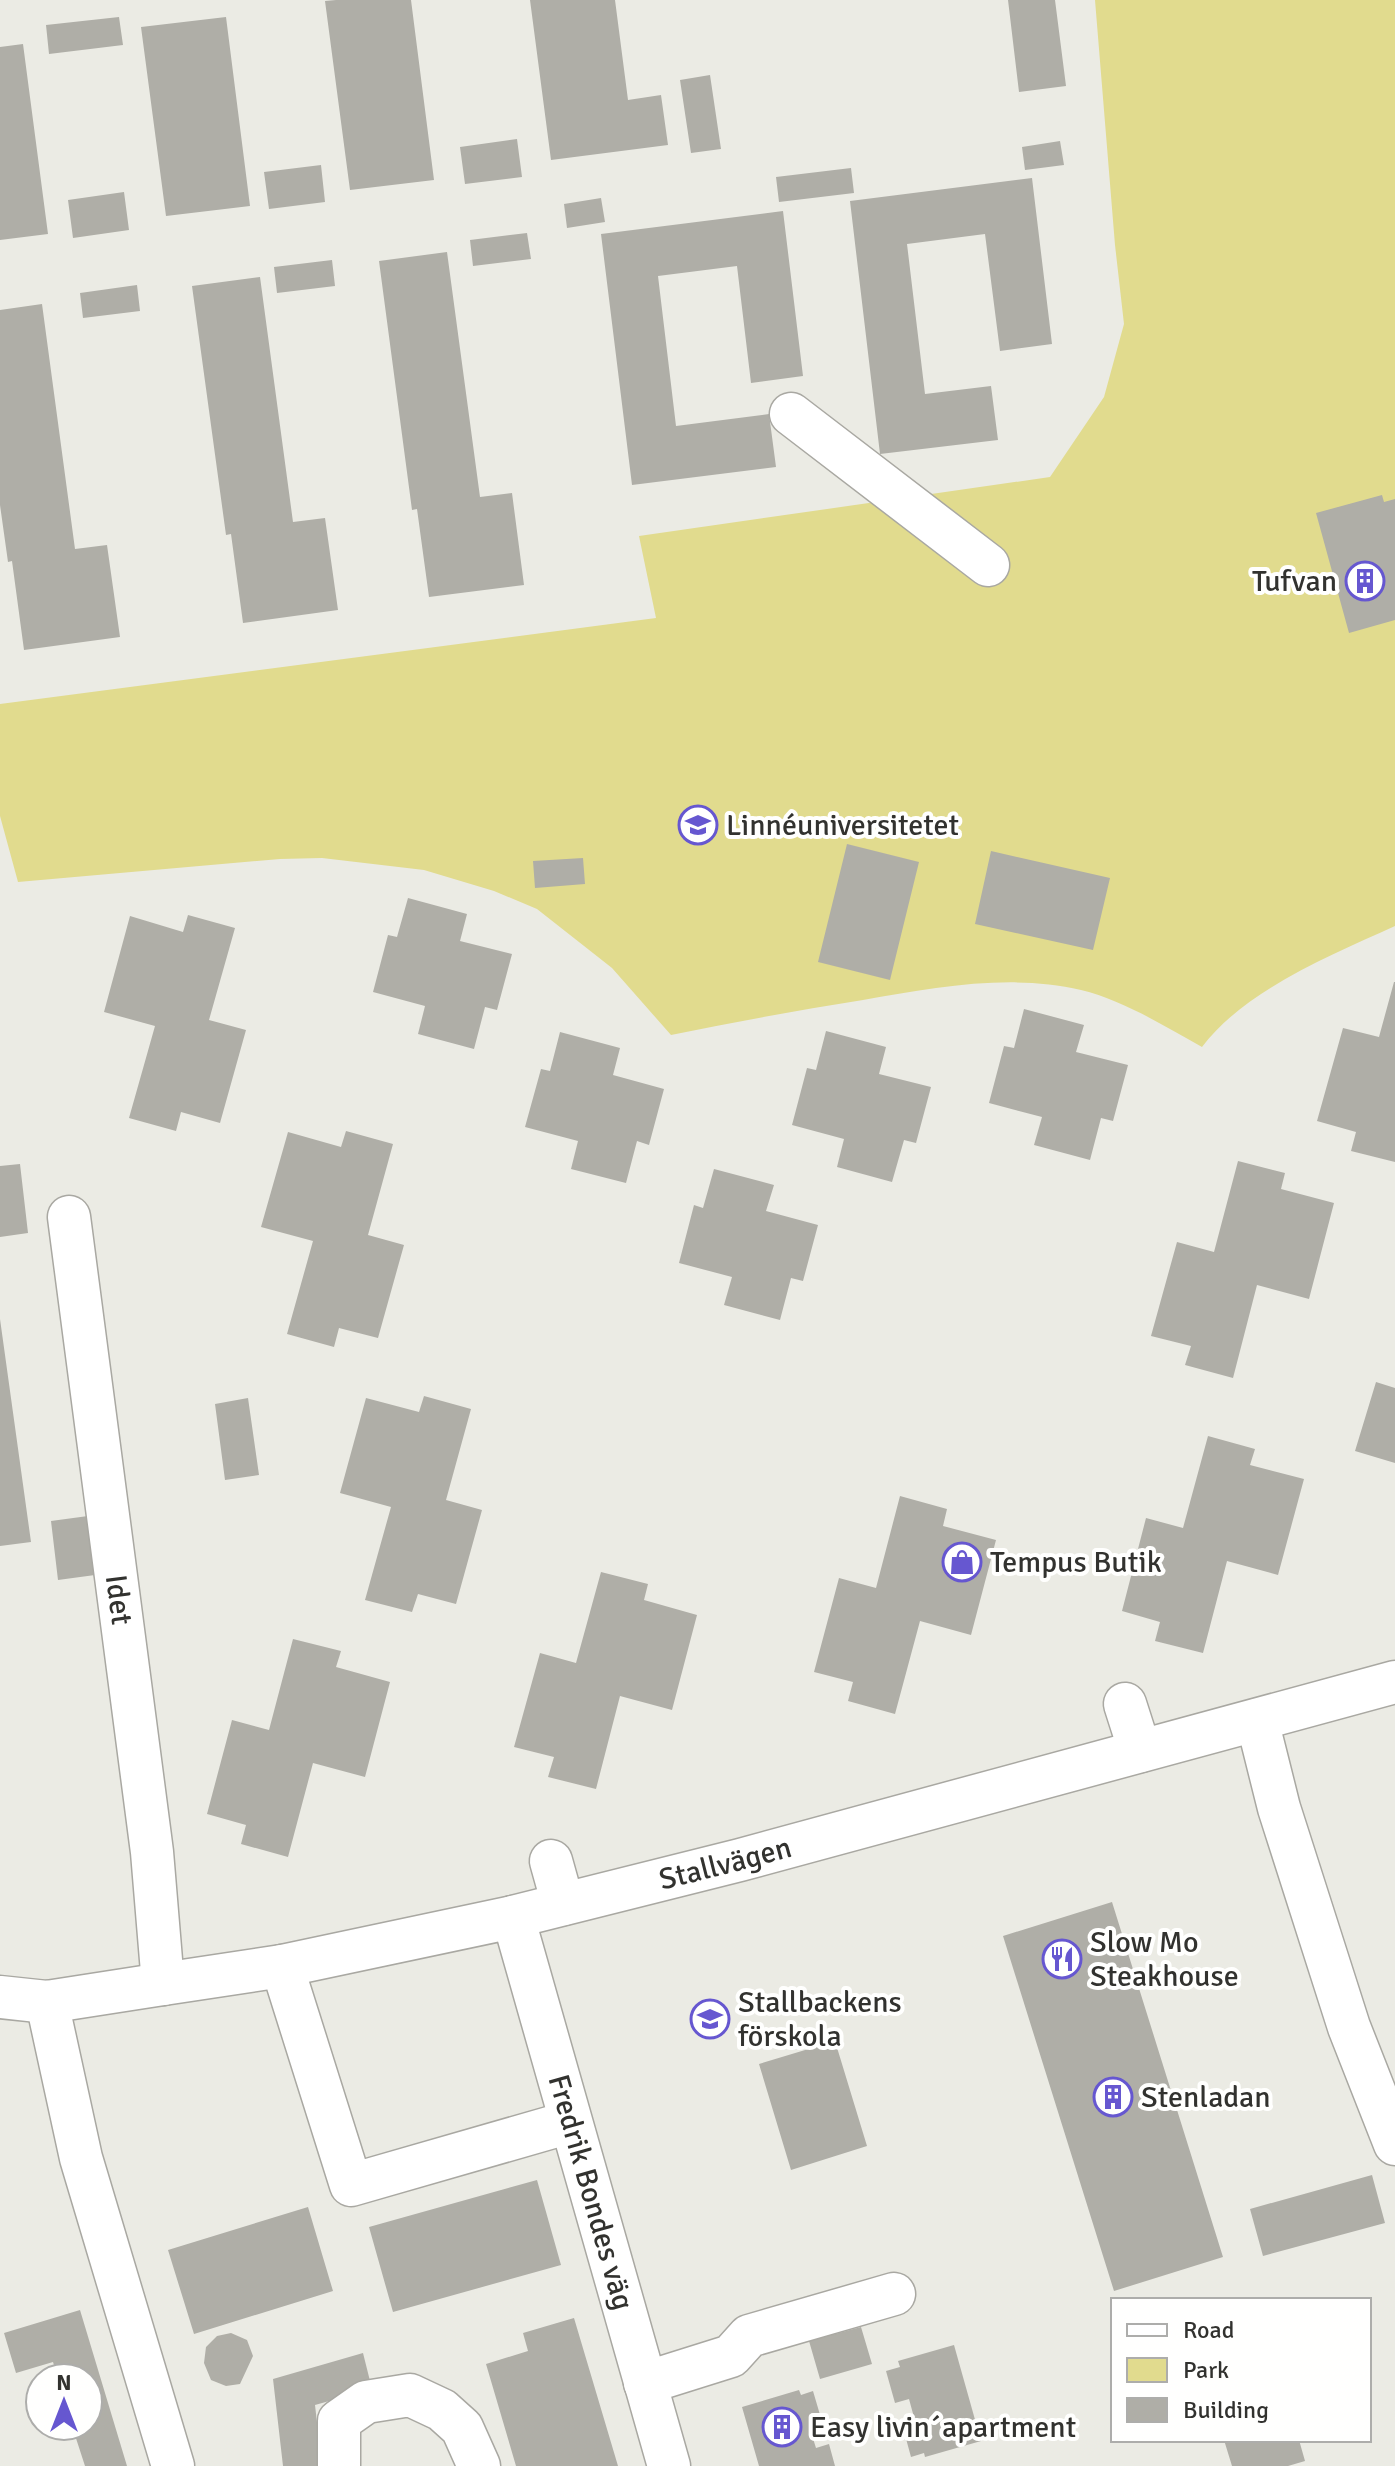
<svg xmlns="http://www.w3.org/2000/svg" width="1395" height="2466" font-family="Signika,sans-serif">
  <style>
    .green { fill: #e1db8e }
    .building { fill: #afaea7 }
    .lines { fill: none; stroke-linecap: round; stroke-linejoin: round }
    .minor-casing { stroke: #a9a8a2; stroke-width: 45 }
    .minor { stroke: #fff; stroke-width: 42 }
    .labels { text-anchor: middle; stroke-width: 8; stroke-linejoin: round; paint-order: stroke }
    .poi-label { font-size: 30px; fill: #32322f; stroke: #fffffe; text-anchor: start }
    .street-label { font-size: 30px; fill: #32322f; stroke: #fffffe }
  </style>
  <rect width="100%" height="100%" fill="#ebebe4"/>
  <!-- green -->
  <path class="green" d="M1095 0H1395V926C1331 955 1245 990 1202 1047 1164 1026 1123 1000 1081 990 1010 973 933 988 863 1000 799 1010 735 1022 671 1035L612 968 537 909 494 891 424 870 322 858 280 859 18 882 0 816V704L656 618 639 536 1050 477 1104 397 1124 324 1115 245Z"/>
  <!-- building -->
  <path class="building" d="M336 0H411L434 180 350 190 325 1Z
    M530 0H615L628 100 661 95 668 145 551 160Z
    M1008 0H1055L1066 86 1019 92Z
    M119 17 123 45 49 54 46 25Z
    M226 17 250 206 166 216 141 27Z
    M23 44 48 234 0 240V47Z
    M710 75 721 149 691 153 680 80Z
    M517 139 522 177 465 184 460 147Z
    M1060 141 1064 165 1025 170 1022 147Z
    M321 165 325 202 269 209 264 172Z
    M851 168 854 193 779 202 776 177Z
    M1032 178 1052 344 1000 351 985 234 907 244 925 394 991 386 998 440 880 454 850 201Z
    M124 192 129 230 73 238 68 200Z
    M601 198 605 222 567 228 564 204Z
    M783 211 803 376 751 383 737 266 658 276 676 426 769 414 776 467 632 485 601 234Z
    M527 233 531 259 473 266 470 240Z
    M447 252 480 497 512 493 524 585 429 597 417 509 412 510 379 261Z
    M332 260 335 286 277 293 274 267Z
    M260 277 293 522 325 518 338 610 243 623 231 534 226 535 192 286Z
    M137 285 140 311 83 318 80 293Z
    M42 304 75 549 107 545 120 637 24 650 12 561 8 562 0 505V310Z
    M1382 495 1384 502 1395 499V620L1349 633 1316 513Z
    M847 844 919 862 890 980 818 962Z
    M991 851 1110 878 1093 950 975 924Z
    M583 858 585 884 535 888 533 861Z
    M408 898 467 914 460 941 512 954 497 1010 485 1007 474 1049 418 1034 425 1006 373 992 388 935 397 937Z
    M188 915 235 928 209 1020 246 1030 220 1123 181 1112 176 1131 129 1118 155 1026 104 1012 130 916 183 932Z
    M1394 982H1395V1162L1351 1151 1356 1132 1317 1121 1343 1028 1379 1037Z
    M1024 1009 1084 1025 1076 1052 1128 1065 1113 1121 1101 1118 1090 1160 1034 1145 1042 1117 989 1103 1004 1046 1014 1048Z
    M826 1031 886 1047 879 1074 931 1087 916 1143 904 1140 892 1182 837 1167 844 1139 792 1125 807 1068 816 1070Z
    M560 1032 620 1048 613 1075 664 1089 649 1145 637 1141 626 1183 571 1169 578 1141 525 1127 541 1069 550 1071Z
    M346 1131 393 1144 368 1235 404 1245 378 1338 339 1328 334 1347 287 1334 313 1241 261 1227 288 1132 341 1147Z
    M1238 1161 1285 1173 1281 1189 1334 1203 1309 1299 1257 1285 1233 1378 1185 1365 1191 1346 1151 1336 1177 1242 1214 1252Z
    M20 1164 28 1233 0 1237V1166Z
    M714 1169 774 1185 766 1211 818 1225 803 1281 791 1278 780 1320 724 1305 732 1277 679 1263 694 1205 703 1208Z
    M0 1319 31 1542 0 1546Z
    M1376 1382 1395 1388V1463L1355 1451Z
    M424 1396 471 1409 446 1500 482 1510 456 1604 418 1594 412 1612 365 1600 391 1507 340 1493 366 1398 419 1412Z
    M248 1398 259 1475 225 1480 215 1404Z
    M1208 1436 1255 1449 1250 1465 1304 1479 1278 1575 1227 1561 1203 1653 1155 1641 1160 1622 1122 1611 1146 1518 1183 1528Z
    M900 1496 947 1509 943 1526 996 1540 971 1635 920 1621 895 1714 848 1701 853 1682 814 1672 839 1578 876 1588Z
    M88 1516 95 1575 58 1580 51 1521Z
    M601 1572 648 1584 644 1600 697 1615 672 1710 620 1696 596 1789 548 1777 554 1757 514 1747 540 1653 576 1663Z
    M293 1639 341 1651 336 1667 390 1682 365 1777 313 1763 288 1857 241 1844 246 1825 207 1814 232 1720 269 1730Z
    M1112 1902 1223 2257 1114 2291 1003 1936Z
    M835 2041 867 2146 791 2170 759 2064Z
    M1372 2175 1385 2223 1263 2256 1250 2209Z
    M537 2180 561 2265 393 2312 369 2227Z
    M308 2207 333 2291 194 2334 168 2250Z
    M80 2310 127 2466H85L72 2426H88V2378H58L53 2362 16 2373 4 2333Z
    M574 2318 618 2466H516L486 2364 528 2351 523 2333Z
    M861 2327 872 2364 820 2379 809 2341Z
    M231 2333 247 2340 253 2356 240 2384 226 2386 211 2380 204 2363 206 2347 217 2336Z
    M954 2345 981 2441 925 2457 924 2453 911 2457 902 2424 915 2421 909 2399 895 2403 886 2371 900 2367 898 2361Z
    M363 2353 372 2389 315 2405 322 2466H283L273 2379Z
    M799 2390 801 2395 813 2391 823 2425 810 2429 816 2448 829 2444 835 2466H759L742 2407Z
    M1224 2440H1299L1305 2461 1288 2466H1232Z"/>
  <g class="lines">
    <!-- minor casing -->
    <g class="minor-casing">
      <g id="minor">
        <path d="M791 414 988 565"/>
        <path id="s1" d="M69 1217 152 1852 163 1984"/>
        <path d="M1125 1704 1140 1751"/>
        <path d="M1257 1720 1279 1808 1349 2027 1395 2144"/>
        <path d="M551 1861 563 1904"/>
        <path id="s2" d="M513 1917 669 2466"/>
        <path d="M282 1966 351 2185 570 2122"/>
        <path id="s3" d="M0 1997 47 2002 163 1984 282 1966 513 1917 740 1860 1395 1682"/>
        <path d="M47 2002 81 2158 173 2466"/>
        <path d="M645 2383 731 2356 749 2336 894 2294"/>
        <path d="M339 2466V2421L366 2402 410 2395 442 2410 462 2428 479 2466"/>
      </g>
    </g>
    <!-- minor -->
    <use href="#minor" class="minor"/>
  </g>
  <!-- icons -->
  <defs>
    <g id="building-ring" transform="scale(2)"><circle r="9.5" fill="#fffffe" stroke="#6657d0" stroke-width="1.5"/><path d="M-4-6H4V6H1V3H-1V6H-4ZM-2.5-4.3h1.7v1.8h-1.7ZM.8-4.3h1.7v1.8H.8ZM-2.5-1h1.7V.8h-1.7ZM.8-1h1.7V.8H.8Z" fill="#6657d0"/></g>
    <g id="university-ring" transform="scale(2)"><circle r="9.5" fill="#fffffe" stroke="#6657d0" stroke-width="1.5"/><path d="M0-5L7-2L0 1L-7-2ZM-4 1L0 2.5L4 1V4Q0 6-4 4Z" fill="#6657d0"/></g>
    <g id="shop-ring" transform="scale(2)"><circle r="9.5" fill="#fffffe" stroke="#6657d0" stroke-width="1.5"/><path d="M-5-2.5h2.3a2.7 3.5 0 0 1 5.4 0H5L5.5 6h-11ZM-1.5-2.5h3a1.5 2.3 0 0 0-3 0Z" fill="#6657d0"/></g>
    <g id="restaurant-ring" transform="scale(2)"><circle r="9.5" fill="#fffffe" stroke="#6657d0" stroke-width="1.5"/><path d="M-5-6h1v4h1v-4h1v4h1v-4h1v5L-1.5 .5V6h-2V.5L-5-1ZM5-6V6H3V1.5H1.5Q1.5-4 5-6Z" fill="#6657d0"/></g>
    <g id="school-ring" transform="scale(2)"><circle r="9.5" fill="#fffffe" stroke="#6657d0" stroke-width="1.5"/><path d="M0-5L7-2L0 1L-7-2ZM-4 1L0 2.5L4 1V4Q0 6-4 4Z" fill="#6657d0"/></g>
  </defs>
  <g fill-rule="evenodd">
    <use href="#building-ring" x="1365" y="581"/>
    <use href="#university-ring" x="698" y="825"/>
    <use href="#shop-ring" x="962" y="1562"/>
    <use href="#restaurant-ring" x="1062" y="1959"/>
    <use href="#school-ring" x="710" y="2019"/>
    <use href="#building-ring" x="1113" y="2097"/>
    <use href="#building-ring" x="782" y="2427"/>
  </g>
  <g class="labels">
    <!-- poi labels -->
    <g class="poi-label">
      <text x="1337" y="591" text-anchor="end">Tufvan</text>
      <text x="726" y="835">Linnéuniversitetet</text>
      <text x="990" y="1572">Tempus Butik</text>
      <text x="1090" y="1952">Slow Mo<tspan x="1090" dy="34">Steakhouse</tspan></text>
      <text x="738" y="2012">Stallbackens<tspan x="738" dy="34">förskola</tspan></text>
      <text x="1141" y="2107">Stenladan</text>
      <text x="810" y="2437">Easy livin´apartment</text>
    </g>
    <!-- street labels -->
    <g class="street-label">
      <text dy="10" stroke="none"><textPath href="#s1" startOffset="386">Idet</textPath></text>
      <text dy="10" stroke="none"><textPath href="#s3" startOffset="740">Stallvägen</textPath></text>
      <text dy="10" stroke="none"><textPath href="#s2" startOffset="286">Fredrik Bondes väg</textPath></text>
    </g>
  </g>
  <!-- legend -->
  <rect x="1111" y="2298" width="260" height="144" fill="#fffffe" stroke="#adadab" stroke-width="2"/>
  <rect x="1127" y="2324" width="40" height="12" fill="#ffffff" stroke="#adadab" stroke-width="2"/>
  <text x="1183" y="2338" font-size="24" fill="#32322f">Road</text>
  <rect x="1127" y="2358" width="40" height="24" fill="#e1db8e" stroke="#adadab" stroke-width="2"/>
  <text x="1183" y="2378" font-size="24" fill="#32322f">Park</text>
  <rect x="1127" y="2398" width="40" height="24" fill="#afaea7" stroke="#adadab" stroke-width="2"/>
  <text x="1183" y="2418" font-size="24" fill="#32322f">Building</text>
  <!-- north arrow -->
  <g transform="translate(64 2402)"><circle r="38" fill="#fffffe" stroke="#adadab" stroke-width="2"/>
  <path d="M0-6L14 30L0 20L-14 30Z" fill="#6657d0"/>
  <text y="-12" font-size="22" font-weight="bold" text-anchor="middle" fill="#32322f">N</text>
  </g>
</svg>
